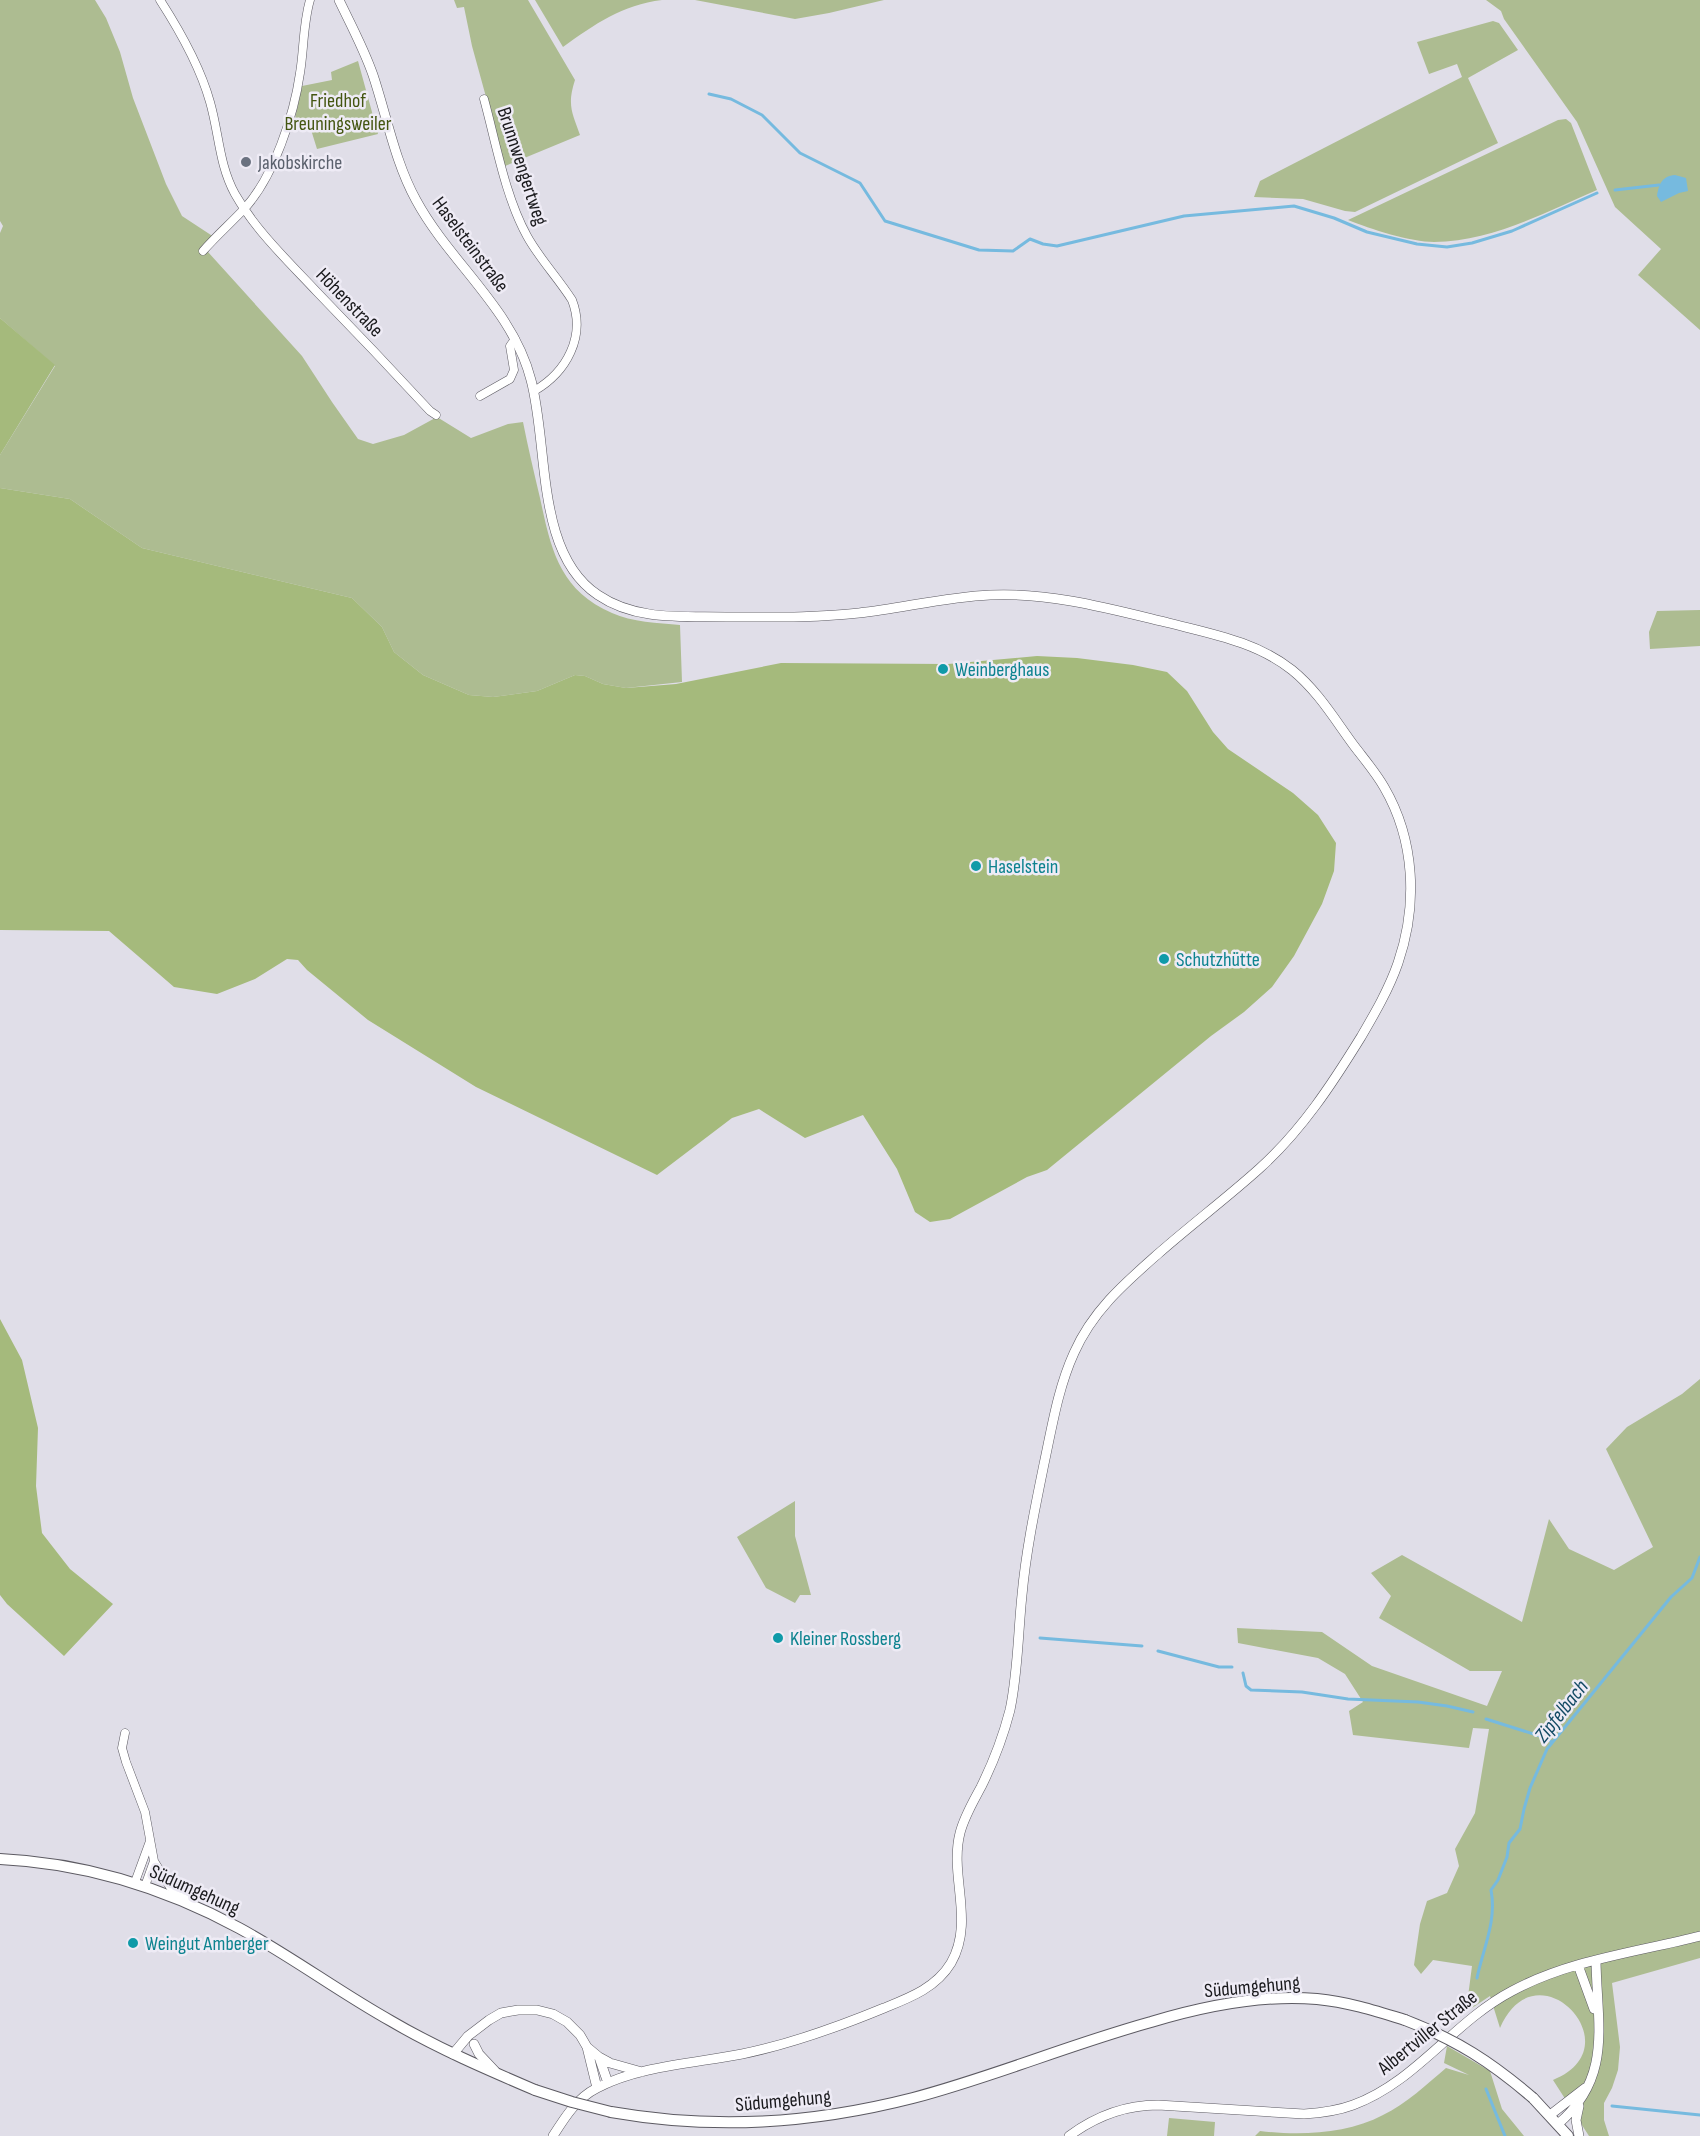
<svg xmlns="http://www.w3.org/2000/svg" width="1700" height="2136" font-family="'Sofia Sans Condensed',sans-serif">
  <style>
    .green { fill: #adbc91 }
    .forest { fill: #a5ba7c }
    .water { fill: #76badf }
    .lines { fill: none; stroke-linecap: round; stroke-linejoin: round }
    .stream { stroke: #76badf; stroke-width: 3 }
    .minor-casing { stroke: #5c5a62; stroke-width: 9 }
    .tertiary-casing { stroke: #5c5a62; stroke-width: 10 }
    .secondary-casing { stroke: #5c5a62; stroke-width: 12 }
    .minor { stroke: #fff; stroke-width: 8 }
    .tertiary { stroke: #fff; stroke-width: 9 }
    .secondary { stroke: #fff; stroke-width: 10 }
    .secondary-bridge-casing { stroke: #5c5a62; stroke-width: 12; stroke-linecap: butt }
    .secondary-bridge { stroke: #fff; stroke-width: 10 }
    .worship-dot { fill: #6b7280; stroke: #eeebf5; stroke-width: 2 }
    .culture-dot { fill: #0f9aa8; stroke: #eeebf5; stroke-width: 2 }
    .labels { text-anchor: middle; stroke-width: 5; stroke-linejoin: round; paint-order: stroke }
    .park-label { font-size: 20px; fill: #445611; stroke: #eeebf5 }
    .worship-label { font-size: 20px; fill: #5b616d; stroke: #eeebf5; text-anchor: start }
    .street-label { font-size: 20px; fill: #19191c; stroke: #eeebf5 }
    .culture-label { font-size: 20px; fill: #0d838f; stroke: #eeebf5; text-anchor: start }
    .water-label { font-size: 21px; font-style: italic; fill: #134a64; stroke: #eeebf5 }
  </style>
  <rect width="100%" height="100%" fill="#e0dee8"/>
  <!-- green -->
  <path class="green" d="M0 0H95L106 18 120 52 133 98 166 184 182 216 217 239 208 252 302 356 332 402 358 439 373 444 404 435 437 417 471 438 508 424 523 422C528 447 534 473 540 498 551 549 559 590 612 613 632 622 658 623 680 625L682 682 626 688 603 684 585 676 575 675 537 691 493 697 469 695 423 675 394 652 382 627 352 598 142 548 70 499 0 488V455L55 366 0 318V233L3 226 0 221Z
    M454 0H528L575 80C567 105 572 112 580 135L505 166 472 46 464 7 457 8Z
    M535 0H662C622 5 595 24 563 47Z
    M695 0H884L829 13 795 19Z
    M1486 0H1700V330L1638 275 1661 249 1615 207 1577 122 1504 19 1501 11Z
    M1493 21 1499 23 1518 50 1468 78 1498 143 1355 212 1345 211 1303 199 1254 197 1260 181 1462 77 1457 64 1429 74 1417 42Z
    M358 61 378 134 317 149 308 120 294 123 302 86 332 80 331 72Z
    M1566 119 1571 123 1597 190C1544 213 1492 241 1434 242 1411 242 1370 229 1348 220L1558 120Z
    M1700 610V646L1650 649 1649 632 1657 611Z
    M1700 1379V1958L1612 1983 1620 2047 1618 2070 1612 2088 1604 2103V2120L1609 2136H1589L1553 2080C1636 2047 1536 1943 1500 2028L1490 1996 1466 2012 1472 1966 1433 1960 1421 1974 1414 1965 1420 1924 1427 1901 1447 1893 1459 1866 1455 1849 1475 1813 1489 1729 1473 1728 1469 1748 1353 1735 1349 1711 1363 1702 1345 1674 1318 1658 1238 1643 1237 1628 1322 1632 1372 1666 1487 1706 1502 1671H1470L1379 1618 1391 1596 1371 1573 1402 1555 1522 1622 1549 1519 1569 1549 1614 1570 1653 1547 1606 1449 1627 1427 1682 1394Z
    M795 1501V1536L811 1595H800L795 1603 766 1588 737 1537Z
    M1447 2046 1490 2071 1502 2109 1524 2136H1255L1260 2131C1300 2136 1347 2134 1383 2115 1406 2104 1427 2084 1446 2068L1469 2075 1444 2063Z
    M1169 2118 1215 2122 1214 2136H1167Z"/>
  <!-- forest -->
  <path class="forest" d="M0 318 55 365 0 455Z
    M0 488 70 499 142 548 352 598 382 627 394 652 423 675 469 695 493 697 537 691 575 675 585 676 603 684 626 688 676 684 781 663 948 664 1037 656 1077 658 1133 665 1167 672 1187 691 1213 732 1228 749 1293 793 1318 815 1336 843 1334 871 1322 904 1294 956 1272 987 1244 1012 1211 1036 1047 1170 1027 1177 950 1219 930 1222 915 1212 897 1169 863 1115 805 1138 759 1109 732 1118 657 1175 476 1087 368 1020 307 970 298 960 287 959 255 979 217 994 174 987 109 931 0 930Z
    M0 1319 22 1360 38 1428 36 1486 42 1533 70 1569 113 1604 64 1656 7 1604 0 1595Z"/>
  <!-- water -->
  <path class="water" d="M1675 175 1686 178 1688 191 1679 193 1661 202 1657 196C1659 184 1662 176 1675 175Z"/>
  <g class="lines">
    <!-- stream -->
    <path class="stream" d="M709 94 731 99 762 115 800 153 860 183 885 221 979 250 1013 251 1030 239 1043 244 1057 246 1184 216 1294 206 1334 218 1367 232 1417 244 1447 247 1472 243 1512 231 1597 193
      M1615 190 1659 185
      M1040 1638 1142 1646
      M1158 1651 1219 1667H1232
      M1243 1673 1246 1686 1251 1690 1302 1692 1348 1699 1418 1702 1447 1706 1473 1712
      M1486 1719 1540 1736 1552 1742
      M1477 1978C1483 1949 1497 1921 1491 1890L1498 1880 1507 1857 1509 1843 1520 1829 1524 1809 1530 1788 1547 1749 1671 1597 1692 1578 1700 1557
      M1486 2089 1505 2136
      M1612 2106 1700 2115"/>
    <!-- minor casing -->
    <g class="minor-casing">
      <path id="minor" d="M160 0C180 31 200 66 210 102 219 133 219 165 235 194 256 231 288 261 317 292 355 331 393 371 430 411L436 415
        M484 99C496 143 505 196 527 236 539 258 558 278 572 300 586 336 567 372 534 391
        M203 251C216 236 231 223 245 208 274 176 294 115 300 73 304 49 303 24 310 0
        M480 396 510 379 514 370 510 346 515 339
        M125 1733 122 1748 126 1762 145 1812 154 1861 145 1886
        M154 1861 170 1887 188 1900
        M135 1882 150 1841"/>
    </g>
    <!-- tertiary casing -->
    <g class="tertiary-casing">
      <path id="tertiary" d="M339 0C351 25 364 49 373 75 387 117 395 162 416 200 450 263 513 309 531 380 549 447 535 553 598 595 636 621 683 616 726 617 770 617 815 618 859 613 903 608 946 597 990 595 1050 592 1111 609 1169 623 1212 634 1257 642 1292 670 1318 691 1335 720 1355 747 1365 760 1376 773 1384 787 1415 840 1418 905 1398 963 1389 989 1375 1013 1361 1037 1332 1084 1302 1130 1260 1168 1228 1197 1192 1224 1159 1253 1125 1283 1093 1310 1074 1353 1058 1388 1052 1427 1044 1464 1035 1508 1026 1551 1022 1595 1018 1633 1018 1672 1010 1710 1003 1737 993 1763 981 1787 973 1802 964 1817 960 1833 949 1876 975 1921 951 1963 936 1988 909 1998 884 2008 838 2027 791 2044 742 2054 696 2063 639 2066 597 2088 577 2098 565 2117 553 2136
        M1578 1965 1594 2009
        M474 2044 479 2054 495 2071
        M587 2047 597 2088
        M453 2054 468 2036 489 2020 501 2013 518 2010H537L553 2014 567 2022 580 2035 587 2047 599 2057 608 2083
        M599 2057 610 2063 642 2072
        M1550 2115 1585 2088
        M1558 2124C1613 2077 1597 2025 1596 1961
        M1069 2136C1096 2116 1125 2105 1158 2105L1304 2114C1320 2113 1337 2111 1353 2105 1416 2082 1453 2022 1512 1991 1569 1960 1637 1952 1700 1936
        M1579 2136 1576 2120 1579 2106"/>
    </g>
    <!-- secondary casing -->
    <g class="secondary-casing">
      <path id="secondary" d="M0 1859C86 1863 163 1887 239 1928 291 1956 339 1992 391 2021 437 2048 486 2069 535 2090
        M1533 2098 1568 2136
        M611 2112C714 2130 811 2124 913 2098 993 2077 1071 2044 1151 2022 1204 2006 1261 1994 1317 1999 1348 2002 1376 2011 1405 2020"/>
    </g>
    <!-- minor -->
    <use href="#minor" class="minor"/>
    <!-- tertiary -->
    <use href="#tertiary" class="tertiary"/>
    <!-- secondary -->
    <use href="#secondary" class="secondary"/>
    <!-- secondary-bridge casing -->
    <g class="secondary-bridge-casing">
      <path id="secondary-bridge" d="M1405 2020C1457 2040 1491 2062 1533 2098
        M535 2090 572 2102 611 2112"/>
    </g>
    <!-- secondary-bridge -->
    <use href="#secondary-bridge" class="secondary-bridge"/>
  </g>
  <!-- markers -->
  <circle class="worship-dot" cx="246" cy="162" r="6"/>
  <g class="culture-dot">
    <circle cx="943" cy="669" r="6"/>
    <circle cx="976" cy="866" r="6"/>
    <circle cx="1164" cy="959" r="6"/>
    <circle cx="778" cy="1638" r="6"/>
    <circle cx="133" cy="1943" r="6"/>
  </g>
  <g class="labels">
    <!-- park labels -->
    <g class="park-label">
      <text x="338" y="107">Friedhof<tspan x="338" dy="23">Breuningsweiler</tspan></text>
    </g>
    <!-- worship labels -->
    <g class="worship-label">
      <text x="258" y="169">Jakobskirche</text>
    </g>
    <!-- street labels -->
    <g class="street-label">
      <text transform="translate(523 166) rotate(72)" y="7">Brunnwengertweg</text>
      <text transform="translate(471 244) rotate(53)" y="7">Haselsteinstraße</text>
      <text transform="translate(350 302) rotate(46)" y="7">Höhenstraße</text>
      <text transform="translate(195 1889) rotate(24)" y="7">Südumgehung</text>
      <text transform="translate(1252 1986) rotate(-5)" y="7">Südumgehung</text>
      <text transform="translate(1427 2032) rotate(-39)" y="7">Albertviller Straße</text>
      <text transform="translate(783 2100) rotate(-5)" y="7">Südumgehung</text>
    </g>
    <!-- culture labels -->
    <g class="culture-label">
      <text x="955" y="676">Weinberghaus</text>
      <text x="988" y="873">Haselstein</text>
      <text x="1176" y="966">Schutzhütte</text>
      <text x="790" y="1645">Kleiner Rossberg</text>
      <text x="145" y="1950">Weingut Amberger</text>
    </g>
    <!-- water labels -->
    <g class="water-label">
      <text transform="translate(1561 1711) rotate(-52)" y="7">Zipfelbach</text>
    </g>
  </g>
</svg>
